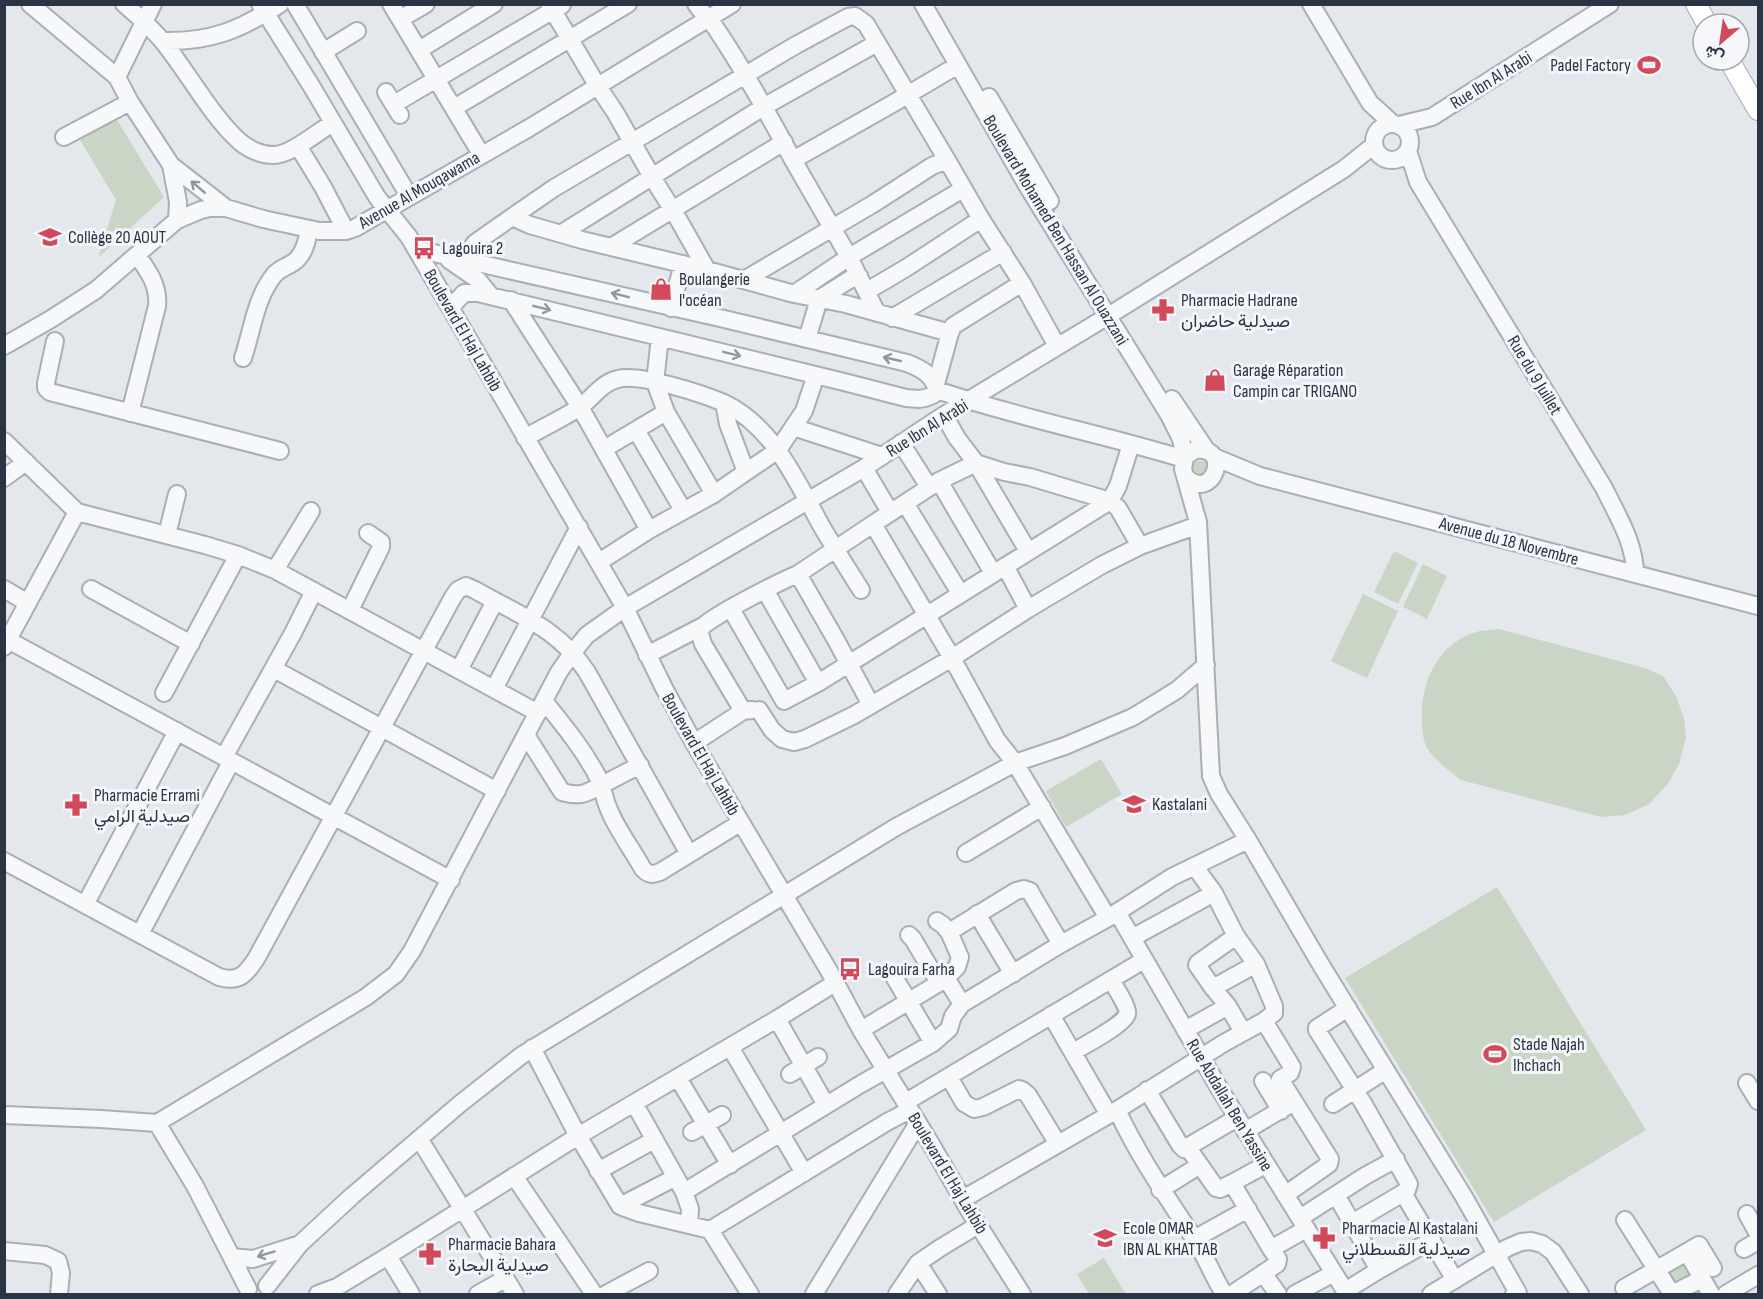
<svg xmlns="http://www.w3.org/2000/svg" width="1763" height="1299" font-family="'Sofia Sans Condensed',Vazirmatn,sans-serif">
  <style>
    .green { fill: #c9d6c5 }
    .lines { fill: none; stroke-linecap: round; stroke-linejoin: round }
    .minor-casing { stroke: #a9aeb7; stroke-width: 20 }
    .major-casing { stroke: #a3abb8; stroke-width: 22 }
    .minor { stroke: #f7f8fa; stroke-width: 16 }
    .major { stroke: #fff; stroke-width: 20 }
    .oneway { stroke: #9196a0 }
    .labels { text-anchor: middle; stroke-width: 6; stroke-linejoin: round; paint-order: stroke }
    .poi-label { font-size: 18px; fill: #2b3445; stroke: #f4f6f9; text-anchor: start }
    .street-label { font-size: 18px; fill: #2b3445; stroke: #f4f6f9 }
  </style>
  <rect width="100%" height="100%" fill="#e4e7ec"/>
  <!-- green -->
  <path class="green" d="M116 118 164 197 98 258 116 200 80 140Z
    M1199 461H1205L1209 465 1204 479 1191 471 1194 463Z
    M1394 551 1418 563 1398 604 1374 592Z
    M1423 564 1447 576 1427 619 1403 607Z
    M1363 594 1398 611 1367 678 1331 661Z
    M1499 629 1645 668 1663 676 1676 696 1684 718 1686 737 1679 764 1667 785 1649 804 1625 815 1601 817 1461 780C1451 772 1433 759 1427 748 1422 738 1422 726 1422 716 1421 679 1441 640 1480 631 1486 630 1493 630 1499 629Z
    M1101 759 1122 794 1066 827 1046 791Z
    M1497 887 1646 1130 1494 1222 1345 978Z
    M1104 1258 1126 1294H1089L1077 1274Z
    M1686 1258 1697 1277 1673 1292 1662 1273Z"/>
  <g class="lines">
    <!-- minor casing -->
    <g class="minor-casing">
      <path id="minor" d="M30 4 117 77 130 102 171 165 178 202 177 220
        M124 4C138 16 152 28 164 43 189 74 210 114 239 141 248 149 261 155 273 155 291 155 317 132 333 123
        M260 4 312 87 377 197 409 237 416 249 625 608 664 688 694 743 832 976 861 1030 931 1144 970 1212 1022 1294
        M295 4 409 196
        M391 4 481 154
        M549 4 597 85 615 112 652 177 677 217 707 270
        M696 4C702 14 711 20 717 30 745 72 769 115 793 160L892 104 958 65
        M923 4 1028 187 1169 415 1181 439 1185 457
        M1311 4 1370 103 1392 123
        M400 19 426 4
        M163 41C211 42 240 30 280 4
        M419 50 494 4
        M323 52 357 31
        M117 77 153 4
        M386 92 400 115
        M989 97 1050 201
        M394 104 562 5
        M454 108 628 4
        M1374 142a18 18 0 1 1 36 0a18 18 0 1 1-36 0Z
        M1399 125 1432 117 1610 4
        M64 137 130 102
        M298 146 323 187 346 231
        M1408 151 1418 182 1604 488C1617 515 1635 543 1635 574
        M793 160 849 257 877 313
        M171 165 226 208
        M512 217 554 188 632 142 796 45 848 17 855 16 866 24 947 160
        M562 233 765 106 877 43
        M611 247 784 142
        M416 249 720 318 907 363C922 369 932 374 937 390 1018 418 1103 434 1184 459
        M449 260 478 280 491 296
        M463 260 475 243 512 217 530 225 582 240 707 270 794 294 846 304 950 333 953 326 1022 283
        M744 280 873 204 932 166 947 160 981 219 1022 283 1057 346
        M867 291 906 268 981 219
        M794 294 849 257 963 189
        M511 300 580 407 649 530 714 494 778 450 804 411 816 375
        M450 308 464 293H478L844 382 906 398 919 399 925 398 933 395 937 390
        M671 308 683 264
        M892 318 1003 252
        M660 337 655 382 666 412
        M807 339 819 299 849 280 859 276
        M55 341 46 383V388L50 392 280 451
        M4 346 51 319 96 290 177 220 201 210 210 208H226L263 219 319 231H346L355 228 529 128 732 4
        M243 358C252 331 256 297 274 275 280 268 287 267 294 262 304 255 307 241 309 229
        M936 384 950 333
        M1172 399 1207 451
        M724 403C774 427 797 482 822 527 835 549 848 569 861 590
        M130 413 157 306C159 286 149 272 137 255
        M944 415 957 438 976 463 1028 551
        M793 427 882 456
        M636 430 683 510
        M525 438C542 428 561 419 577 409 592 400 600 383 618 379 639 373 703 394 724 403L728 424 746 472
        M4 441 77 512 205 545 238 555 275 570 538 713
        M901 443 929 487
        M604 449 666 412 714 494
        M1214 457 1260 476 1758 606
        M864 468 890 512
        M4 478 26 462
        M939 481 993 573
        M905 503 960 593
        M167 535 177 494
        M599 562 649 530
        M1005 566 1028 609
        M275 570 311 511
        M798 574 873 524
        M4 589 28 603
        M91 589 191 644
        M765 590 818 683
        M731 609 784 701 818 683 1110 501 1118 486 1131 444
        M350 610 381 547V542L368 533
        M8 640 451 880
        M4 647 77 512
        M647 655 701 627
        M274 669 497 791
        M459 670 495 601
        M494 689 579 527
        M164 693 238 555
        M759 710 772 730 782 739 794 742 805 739 854 715 952 658 1028 609 1102 565 1140 546 1198 525
        M743 711 703 644 699 630C709 617 779 582 798 574L836 640 871 705
        M526 735 562 792C580 797 585 794 602 785 587 754 566 728 544 701
        M694 743 743 711 752 710
        M224 757 293 633 314 591
        M640 765 602 785C606 816 628 842 643 869 649 875 652 875 660 872L740 823
        M1248 840 1321 965 1464 1197 1518 1293 1514 1294
        M966 853 1042 807
        M4 861 219 977C239 983 246 974 256 959L453 597 458 590 466 586 475 590C520 616 557 627 587 672L689 854
        M1195 867 1214 893 1236 936 1256 964 1274 1006V1013L1264 1021
        M86 903 177 731
        M1117 912 1219 1088 1347 1294
        M977 914 1013 974
        M1108 918 1015 763 997 740 952 658 873 524 939 481 976 463 1004 472 1030 477 1110 501 1118 508 1140 546
        M937 921 943 925 949 932 1016 891 1024 889 1030 891 1032 895 1061 944
        M140 934 231 762
        M909 935 913 939 939 983 946 978 962 1004
        M1236 936 1198 963 1197 965 1213 988 1228 1006 1243 1032
        M1132 938 1214 893
        M893 975 933 1043
        M946 978 957 967 960 957 949 932
        M1213 988 1256 964
        M1051 1015 1109 1115
        M777 1019 826 1105
        M861 1030 939 983
        M1185 1030 1228 1006
        M730 1047 804 1173
        M532 1048 578 1136 620 1206 639 1213 710 1230 750 1294
        M1073 1052C1083 1046 1125 1024 1127 1014 1129 1008 1115 987 1111 980
        M790 1074 818 1057
        M949 1077 964 1103 974 1109 983 1107 1019 1089 1022 1090 1028 1095 1058 1144
        M678 1078 730 1165
        M1263 1081 1281 1111
        M1747 1083 1758 1101
        M1147 1090 1180 1145 1184 1149 1237 1118
        M906 1102 1144 960
        M634 1103 684 1192 861 1084 933 1043 949 1029 953 1016 962 1004 1061 944 1108 918 1172 877 1248 840 1219 794 1211 776 1198 522 1183 469 1185 457 1195 450C1234 445 1212 505 1185 476
        M1333 1104 1386 1070
        M1117 1110C1139 1157 1165 1194 1193 1237 1205 1255 1213 1276 1224 1294
        M4 1115 101 1119 157 1123 366 997 396 974 412 951 559 672 573 652 587 635 625 608 864 468 944 415 1108 316 1344 169 1374 145
        M157 1123 195 1186 248 1289
        M1245 1131 1294 1102
        M692 1132 722 1115
        M420 1140 515 1294
        M1200 1165 1216 1188 1220 1189 1232 1183
        M1265 1165 1232 1183 1271 1249 1306 1229
        M598 1171 654 1140
        M514 1176 594 1294
        M1160 1190 1200 1165 1188 1148
        M684 1192 690 1209 689 1225
        M1403 1193 1455 1280
        M1336 1195 1352 1223
        M963 1199 1117 1110 1224 1043 1264 1021 1292 1067 1290 1073 1280 1079 1330 1159 1329 1164 1285 1195
        M620 1206 676 1177
        M1747 1214 1758 1234
        M1300 1218 1365 1176 1396 1159
        M1625 1220 1672 1294 1702 1279
        M710 1230 887 1122 910 1110
        M1194 1239 1248 1209
        M1744 1249 1758 1241
        M4 1251 45 1255 58 1261 61 1273 59 1294
        M1687 1252 1699 1245 1713 1268
        M388 1256 411 1294
        M232 1257 253 1259 300 1244
        M918 1263 938 1294
        M1379 1270 1432 1240
        M1263 1273 1278 1294
        M267 1286 300 1244 352 1196 461 1103 522 1055 896 827 1015 763 1065 746 1133 717 1177 690 1206 665
        M1624 1288 1687 1252 1711 1294
        M1345 1291 1379 1270 1352 1223 1403 1193 1407 1190 1409 1184 1363 1103 1317 1030V1028L1348 1008
        M318 1294 337 1287 388 1256 578 1136 777 1019 835 983
        M478 1294 505 1279
        M606 1294 649 1271
        M814 1294 918 1123
        M897 1294 918 1263 940 1248 978 1225
        M1232 1294 1277 1264 1278 1259 1271 1249
        M1295 1294 1334 1273
        M1431 1294 1507 1248 1521 1242 1531 1241 1542 1244 1553 1252 1580 1294
        M1726 1294 1758 1275"/>
    </g>
    <!-- major casing -->
    <g class="major-casing">
      <path id="major" d="M1696 4 1707 24
        M1729 60 1758 110"/>
    </g>
    <!-- minor -->
    <use href="#minor" class="minor"/>
    <!-- major -->
    <use href="#major" class="major"/>
  </g>
  <!-- one-way arrows -->
  <defs><path id="oneway-shaft" d="M-6 0H5M1.5-3L5.5 0L1.5 3" fill="none" stroke-width="1.6" stroke-linecap="round" stroke-linejoin="round" transform="scale(1.5)"/></defs>
  <g class="oneway">
    <use href="#oneway-shaft" transform="translate(198 187) rotate(-140)"/>
    <use href="#oneway-shaft" transform="translate(620 295) rotate(-166)"/>
    <use href="#oneway-shaft" transform="translate(542 308) rotate(14)"/>
    <use href="#oneway-shaft" transform="translate(732 354) rotate(14)"/>
    <use href="#oneway-shaft" transform="translate(892 359) rotate(-167)"/>
    <use href="#oneway-shaft" transform="translate(266 1254) rotate(163)"/>
  </g>
  <!-- icons -->
  <defs>
    <g id="stadium-bare" transform="scale(1.8)"><path d="M0-5a6.5 5 0 1 0 0 10a6.5 5 0 1 0 0-10ZM-3.5-1.8h7v3.6h-7Z" fill="#d1495b" stroke="#f4f6f9" stroke-width="2.5" paint-order="stroke"/></g>
    <g id="school-bare" transform="scale(1.8)"><path d="M0-5L7-2L0 1L-7-2ZM-4 1L0 2.5L4 1V4Q0 6-4 4Z" fill="#d1495b" stroke="#f4f6f9" stroke-width="2.5" paint-order="stroke"/></g>
    <g id="bus-bare" transform="scale(1.8)"><path d="M-5-6H5V4H4V6H2V4H-2V6H-4V4H-5ZM-3.5-4V0h7V-4ZM-3.5 1.2v1.5H-2V1.2ZM2 1.2v1.5H3.5V1.2Z" fill="#d1495b" stroke="#f4f6f9" stroke-width="2.5" paint-order="stroke"/></g>
    <g id="shop-bare" transform="scale(1.8)"><path d="M-5-2.5h2.3a2.7 3.5 0 0 1 5.4 0H5L5.5 6h-11ZM-1.5-2.5h3a1.5 2.3 0 0 0-3 0Z" fill="#d1495b" stroke="#f4f6f9" stroke-width="2.5" paint-order="stroke"/></g>
    <g id="pharmacy-bare" transform="scale(1.8)"><path d="M-2-6h4v4h4v4h-4v4h-4v-4h-4v-4h4Z" fill="#d1495b" stroke="#f4f6f9" stroke-width="2.5" paint-order="stroke"/></g>
  </defs>
  <g fill-rule="evenodd">
    <use href="#stadium-bare" x="1649" y="65"/>
    <use href="#school-bare" x="50" y="237"/>
    <use href="#bus-bare" x="424" y="248"/>
    <use href="#shop-bare" x="661" y="289"/>
    <use href="#pharmacy-bare" x="1163" y="310"/>
    <use href="#shop-bare" x="1215" y="380"/>
    <use href="#school-bare" x="1134" y="804"/>
    <use href="#pharmacy-bare" x="76" y="805"/>
    <use href="#bus-bare" x="850" y="969"/>
    <use href="#stadium-bare" x="1495" y="1054"/>
    <use href="#school-bare" x="1105" y="1238"/>
    <use href="#pharmacy-bare" x="1324" y="1238"/>
    <use href="#pharmacy-bare" x="430" y="1254"/>
  </g>
  <g class="labels">
    <!-- poi labels -->
    <g class="poi-label">
      <text x="1631" y="71" text-anchor="end">Padel Factory</text>
      <text x="68" y="243">Collège 20 AOUT</text>
      <text x="442" y="254">Lagouira 2</text>
      <text x="679" y="285">Boulangerie<tspan x="679" dy="21">l'océan</tspan></text>
      <text x="1181" y="306">Pharmacie Hadrane<tspan x="1181" dy="21">صيدلية حاضران</tspan></text>
      <text x="1233" y="376">Garage Réparation<tspan x="1233" dy="21">Campin car TRIGANO</tspan></text>
      <text x="94" y="801">Pharmacie Errami<tspan x="94" dy="21">صيدلية الرامي</tspan></text>
      <text x="1152" y="810">Kastalani</text>
      <text x="868" y="975">Lagouira Farha</text>
      <text x="1513" y="1050">Stade Najah<tspan x="1513" dy="21">Ihchach</tspan></text>
      <text x="1123" y="1234">Ecole OMAR<tspan x="1123" dy="21">IBN AL KHATTAB</tspan></text>
      <text x="1342" y="1234">Pharmacie Al Kastalani<tspan x="1342" dy="21">صيدلية القسطلاني</tspan></text>
      <text x="448" y="1250">Pharmacie Bahara<tspan x="448" dy="21">صيدلية البحارة</tspan></text>
    </g>
    <!-- street labels -->
    <g class="street-label">
      <text transform="translate(1491 80) rotate(-32)" y="6">Rue Ibn Al Arabi</text>
      <text transform="translate(419 190) rotate(-30)" y="6">Avenue Al Mouqawama</text>
      <text transform="translate(1056 230) rotate(59)" y="6">Boulevard Mohamed Ben Hassan Al Ouazzani</text>
      <text transform="translate(463 330) rotate(60)" y="6">Boulevard El Haj Lahbib</text>
      <text transform="translate(1535 375) rotate(59)" y="6">Rue du 9 Juillet</text>
      <text transform="translate(927 428) rotate(-32)" y="6">Rue Ibn Al Arabi</text>
      <text transform="translate(1509 541) rotate(15)" y="6">Avenue du 18 Novembre</text>
      <text transform="translate(701 754) rotate(60)" y="6">Boulevard El Haj Lahbib</text>
      <text transform="translate(1230 1105) rotate(59)" y="6">Rue Abdallah Ben Yassine</text>
      <text transform="translate(948 1173) rotate(59)" y="6">Boulevard El Haj Lahbib</text>
    </g>
  </g>
  <!-- border -->
  <rect width="1763" height="1299" fill="none" stroke="#2b3445" stroke-width="12"/>
  <!-- north arrow -->
  <g transform="translate(1721 42) rotate(209)"><circle r="28" fill="#f4f6f9" stroke="#a4a8b1" stroke-width="1.5"/>
  <path d="M0-4.5L10 22L0 15L-10 22Z" fill="#d1495b"/>
  <text y="-9" font-size="16" font-weight="bold" text-anchor="middle" fill="#2b3445">ش</text>
  </g>
</svg>
